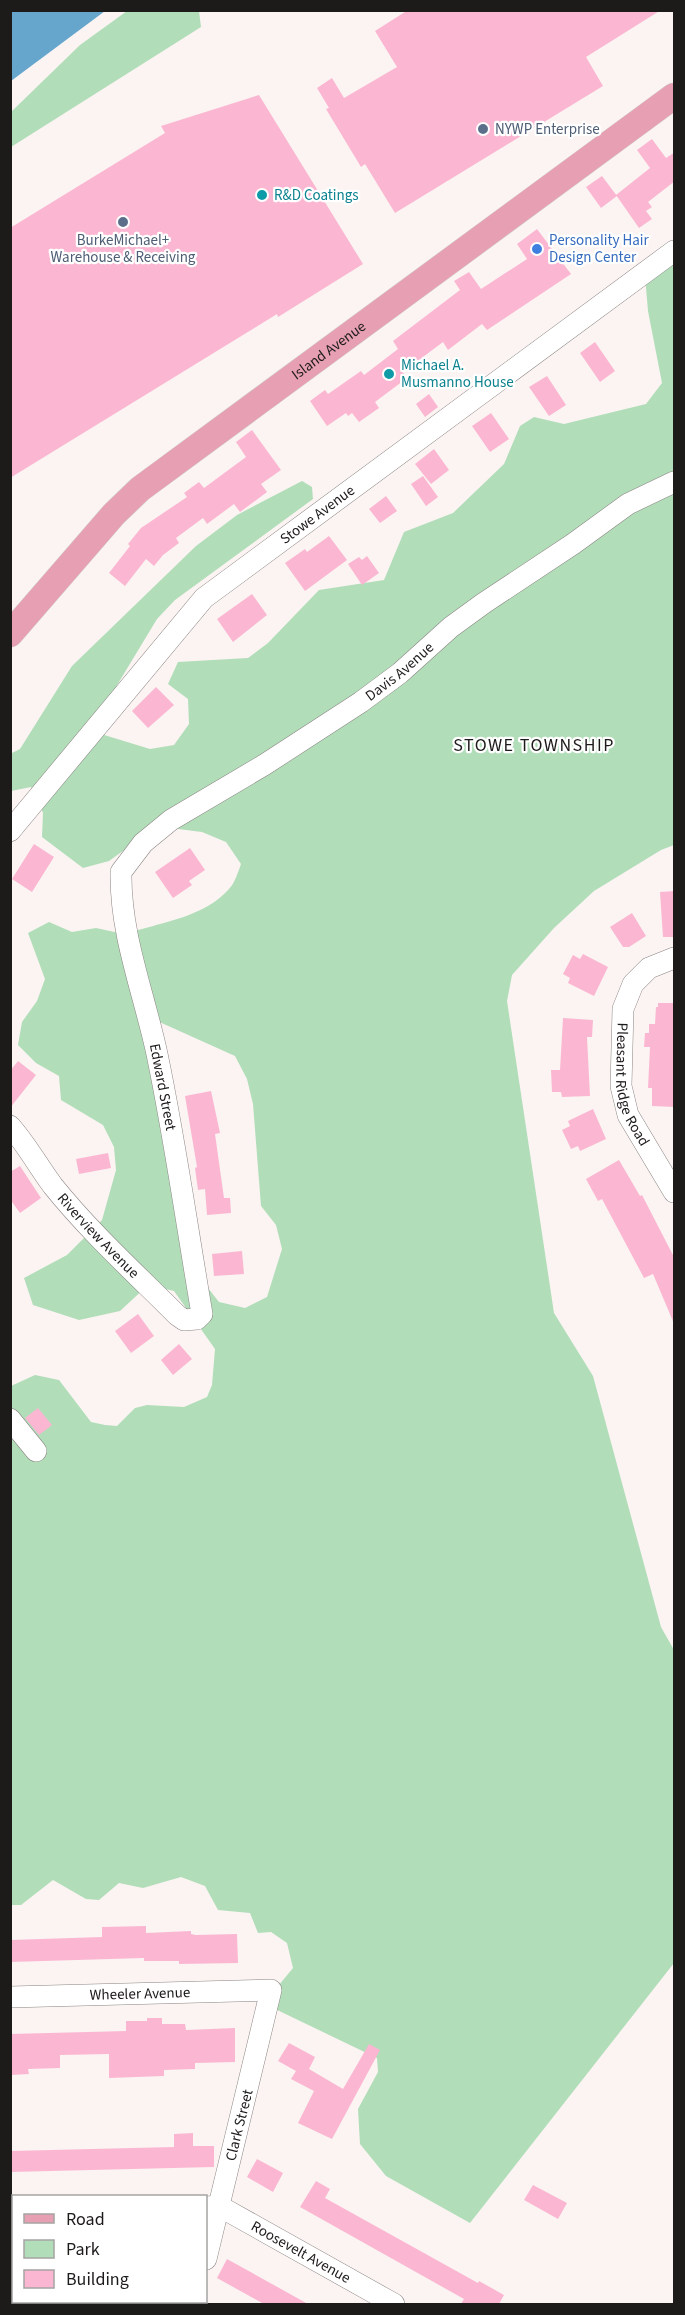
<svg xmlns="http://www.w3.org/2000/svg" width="685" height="2315" font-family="'Source Sans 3',sans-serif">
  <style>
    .green { fill: #b1ddb9 }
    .water { fill: #67a6cc }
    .building { fill: #fbb7d2 }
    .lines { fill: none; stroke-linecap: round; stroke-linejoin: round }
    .minor-casing { stroke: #8b8583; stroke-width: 22 }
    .major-casing { stroke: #d2d1d1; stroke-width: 27 }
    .minor { stroke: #fff; stroke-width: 21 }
    .major { stroke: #e7a0b3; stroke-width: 26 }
    .service-dot { fill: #5c6f8a; stroke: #fff; stroke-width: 2 }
    .culture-dot { fill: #0f9aa8; stroke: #fff; stroke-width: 2 }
    .shop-dot { fill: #3f7fe0; stroke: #fff; stroke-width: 2 }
    .labels { text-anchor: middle; stroke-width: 4.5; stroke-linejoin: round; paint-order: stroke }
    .service-label { font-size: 15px; fill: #4e5e75; stroke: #fff; text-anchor: start }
    .culture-label { font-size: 15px; fill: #0d838f; stroke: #fff; text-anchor: start }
    .shop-label { font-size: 15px; fill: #366cbe; stroke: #fff; text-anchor: start }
    .street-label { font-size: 15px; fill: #1d1b1a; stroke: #fff }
    .quarter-label { font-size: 18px; letter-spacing: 1.5px; fill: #1d1b1a; stroke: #fff }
  </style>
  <rect width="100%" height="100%" fill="#fbf4f2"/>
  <!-- green -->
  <path class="green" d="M127 11H199L201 27 11 147V112L80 45Z
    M674 254V845L661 850 594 891 554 928 512 975 507 1001 554 1313 593 1376 661 1627 674 1650V1963L470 2223 386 2176 360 2144 358 2109 378 2072 377 2058 271 2007 274 1991 293 1968 287 1943 271 1932 258 1933 250 1913 218 1910 205 1886 181 1877 143 1888 119 1883 99 1900 86 1899 53 1880 21 1905H11V1386L35 1375 59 1380 91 1422 105 1425 117 1426 135 1408 147 1405 184 1407 207 1397 212 1385 215 1349 174 1291 148 1285 120 1311 79 1320 33 1305 24 1278 67 1255 102 1220 116 1170 114 1147 103 1125 61 1100 59 1076 36 1063 18 1045 22 1022 37 1001 45 979 28 933 49 922 72 932 96 928 119 933 159 1087 188 1272 208 1288 219 1302 245 1308 267 1297 282 1249 276 1225 261 1206 253 1104 247 1079 235 1056 155 1020 131 932C165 922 205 916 229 889 235 883 238 872 241 864L226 842 202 832 178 829 152 830 109 861 83 868 42 837 43 813 31 787 11 791 10 754 20 749 72 666 196 546 237 515 302 481 312 487 313 499 175 600 157 619 102 710 101 734 150 749 174 745 189 724 188 699 168 684 178 662 248 658 268 643 319 590 384 580 404 532 453 513 504 464 520 426 534 417 564 424 646 404 662 383 648 311 645 276Z"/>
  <!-- water -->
  <path class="water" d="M14 10H105V11L11 81 10 12Z"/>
  <!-- building -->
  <path class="building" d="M408 10H661L586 57 603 86 395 213 365 164 361 167 326 109 329 108 317 88 332 78 344 98 397 67 375 31Z
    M259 95 363 264 278 317 277 314 10 478V228L165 133 161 126Z
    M652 139 666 158 675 152V181L648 202 652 207 646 211 652 219 639 228 616 195 650 168 637 150Z
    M602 176 617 196 601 208 586 187Z
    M537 229 571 274 487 330 482 324 448 350 443 342 403 372 407 378 375 402 379 408 359 422 352 413 348 416 346 413 327 426 310 401 325 390 328 394 361 371 364 375 398 349 393 341 460 290 454 281 469 272 481 289 527 259 517 244Z
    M595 342 615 371 600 382 580 353Z
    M547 376 566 405 549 416 529 387Z
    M429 394 438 407 425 417 416 404Z
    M491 413 509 439 490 452 472 426Z
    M252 430 281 470 261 484 267 492 240 512 234 504 207 524 203 518 176 538 179 543 163 555 154 566 146 559 125 586 109 573 130 546 128 544 141 528 187 497 184 493 199 482 204 488 246 457 236 442Z
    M434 449 449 470 431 484 415 464Z
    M423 476 438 497 426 506 411 484Z
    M386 496 397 511 380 523 369 509Z
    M329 536 347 560 305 591 285 563 305 549 307 552Z
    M367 556 379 573 362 585 348 564 359 557 362 560Z
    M252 594 267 615 233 642 217 619Z
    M156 687 174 705 148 728 132 711Z
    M34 844 54 857 32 892 12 879Z
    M190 848 205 870 189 881 192 885 173 898 155 872Z
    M675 891V937H663L660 892Z
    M632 913 646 936 629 947H623L610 927Z
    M583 954 608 967 594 996 568 983 570 978 563 974 573 955 580 959Z
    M658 1003H675V1107L652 1106V1088H648L650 1047H644L645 1033H649V1024H655L656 1007H658Z
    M563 1018 593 1020 592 1037H587L590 1096 562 1097 561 1092H552L551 1070H560Z
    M18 1061 36 1075 10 1108V1071Z
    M211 1091 220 1133 215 1134 224 1198H230L231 1213 207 1215 205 1189 198 1190 195 1168 197 1167 185 1096Z
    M593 1109 606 1139 580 1151 578 1146 571 1149 562 1130 570 1126 568 1121Z
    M108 1153 111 1168 79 1174 76 1159Z
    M619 1160 640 1196 642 1195 675 1259V1326L653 1274 644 1278 602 1199 598 1201 586 1179Z
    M20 1166 41 1198 20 1213 10 1199V1172Z
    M242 1251 244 1274 214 1276 212 1254Z
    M138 1314 154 1336 131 1353 115 1331Z
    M179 1344 192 1359 173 1375 161 1360Z
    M38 1408 52 1425 39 1435 25 1418Z
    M146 1926V1933L191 1931V1934L196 1935 237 1934 238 1963 179 1964V1961H144V1958L10 1962V1940L102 1937V1927Z
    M147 2018H162V2024H185L186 2030 235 2028V2062L195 2063V2069L164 2070V2076L109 2078V2054L60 2055V2068L28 2069 29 2074 11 2075 10 2034 126 2031V2021H147Z
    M289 2043 315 2057 309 2069 343 2089 369 2044 380 2050 332 2139 298 2123 314 2091 291 2079 296 2071 278 2061Z
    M193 2133V2146H214V2167L10 2172V2151L174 2147V2134Z
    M257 2159 283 2173 273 2192 247 2177Z
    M316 2181 330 2189 325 2198 478 2283 479 2281 504 2295 499 2304H461L464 2299 300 2207Z
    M533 2185 567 2203 558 2219 524 2200Z
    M227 2259 308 2304H264L253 2298 217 2278Z"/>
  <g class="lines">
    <!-- minor casing -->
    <g class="minor-casing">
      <g id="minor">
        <path id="s1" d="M10 831 204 598 674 251"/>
        <path id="s2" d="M674 958 649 968 633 984 623 1009 621 1086 628 1115 674 1192"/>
        <path id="s3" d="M10 1126C27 1145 38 1166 53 1186 90 1232 135 1273 177 1315L184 1320 197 1319 202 1314C187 1227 175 1140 157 1054 144 993 120 935 121 872L143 843 171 820 264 765 361 702 400 673 451 627 484 603 573 544 628 504 674 482"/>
        <path d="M10 1419 36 1451"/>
        <path id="s4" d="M10 1997 271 1990 206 2259"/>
        <path id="s5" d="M207 2207 219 2206 394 2304"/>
        <path d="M10 2210H14"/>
        <path d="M194 2304 195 2302"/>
      </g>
    </g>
    <!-- major casing -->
    <g class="major-casing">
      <g id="major">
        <path id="s6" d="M10 634 114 514 140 489 674 96"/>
      </g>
    </g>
    <!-- minor -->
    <use href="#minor" class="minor"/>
    <!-- major -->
    <use href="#major" class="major"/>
  </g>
  <!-- markers -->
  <g class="service-dot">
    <circle cx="483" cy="129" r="6"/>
    <circle cx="123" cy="222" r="6"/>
  </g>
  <g class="culture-dot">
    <circle cx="262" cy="195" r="6"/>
    <circle cx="389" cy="374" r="6"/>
  </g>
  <circle class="shop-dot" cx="537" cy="249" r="6"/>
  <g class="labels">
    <!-- service labels -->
    <g class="service-label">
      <text x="495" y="134">NYWP Enterprise</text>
      <text x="123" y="245" text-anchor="middle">BurkeMichael+<tspan x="123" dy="17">Warehouse &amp; Receiving</tspan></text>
    </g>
    <!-- culture labels -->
    <g class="culture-label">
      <text x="274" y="200">R&amp;D Coatings</text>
      <text x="401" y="370">Michael A.<tspan x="401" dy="17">Musmanno House</tspan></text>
    </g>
    <!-- shop labels -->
    <g class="shop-label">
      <text x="549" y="245">Personality Hair<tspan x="549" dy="17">Design Center</tspan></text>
    </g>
    <!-- street labels -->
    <g class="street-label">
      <text dy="5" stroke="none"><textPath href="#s6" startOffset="429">Island Avenue</textPath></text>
      <text dy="5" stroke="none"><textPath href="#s1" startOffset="444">Stowe Avenue</textPath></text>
      <text dy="5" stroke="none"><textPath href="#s3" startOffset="1077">Davis Avenue</textPath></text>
      <text dy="5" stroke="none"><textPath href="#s2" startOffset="154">Pleasant Ridge Road</textPath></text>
      <text transform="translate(163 1087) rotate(79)" y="5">Edward Street</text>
      <text dy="5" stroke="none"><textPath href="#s3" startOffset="141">Riverview Avenue</textPath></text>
      <text dy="5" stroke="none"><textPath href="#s4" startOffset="130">Wheeler Avenue</textPath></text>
      <text transform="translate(239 2125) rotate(-76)" y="5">Clark Street</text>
      <text dy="5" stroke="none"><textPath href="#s5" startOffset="106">Roosevelt Avenue</textPath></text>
    </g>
    <!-- quarter labels -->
    <g class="quarter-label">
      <text x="534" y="751">STOWE TOWNSHIP</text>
    </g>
  </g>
  <!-- border -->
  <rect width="685" height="2315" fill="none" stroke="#1d1b1a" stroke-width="24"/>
  <!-- legend -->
  <rect x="12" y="2195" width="195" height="108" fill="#ffffff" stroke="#a5a4a3" stroke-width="1.5"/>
  <rect x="24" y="2214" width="30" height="9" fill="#e7a0b3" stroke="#a5a4a3" stroke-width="1.5"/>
  <text x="66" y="2225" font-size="18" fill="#1d1b1a">Road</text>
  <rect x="24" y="2240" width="30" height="18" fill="#b1ddb9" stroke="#a5a4a3" stroke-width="1.5"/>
  <text x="66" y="2255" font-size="18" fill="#1d1b1a">Park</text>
  <rect x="24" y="2270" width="30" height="18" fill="#fbb7d2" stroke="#a5a4a3" stroke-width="1.5"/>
  <text x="66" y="2285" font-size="18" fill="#1d1b1a">Building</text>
</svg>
